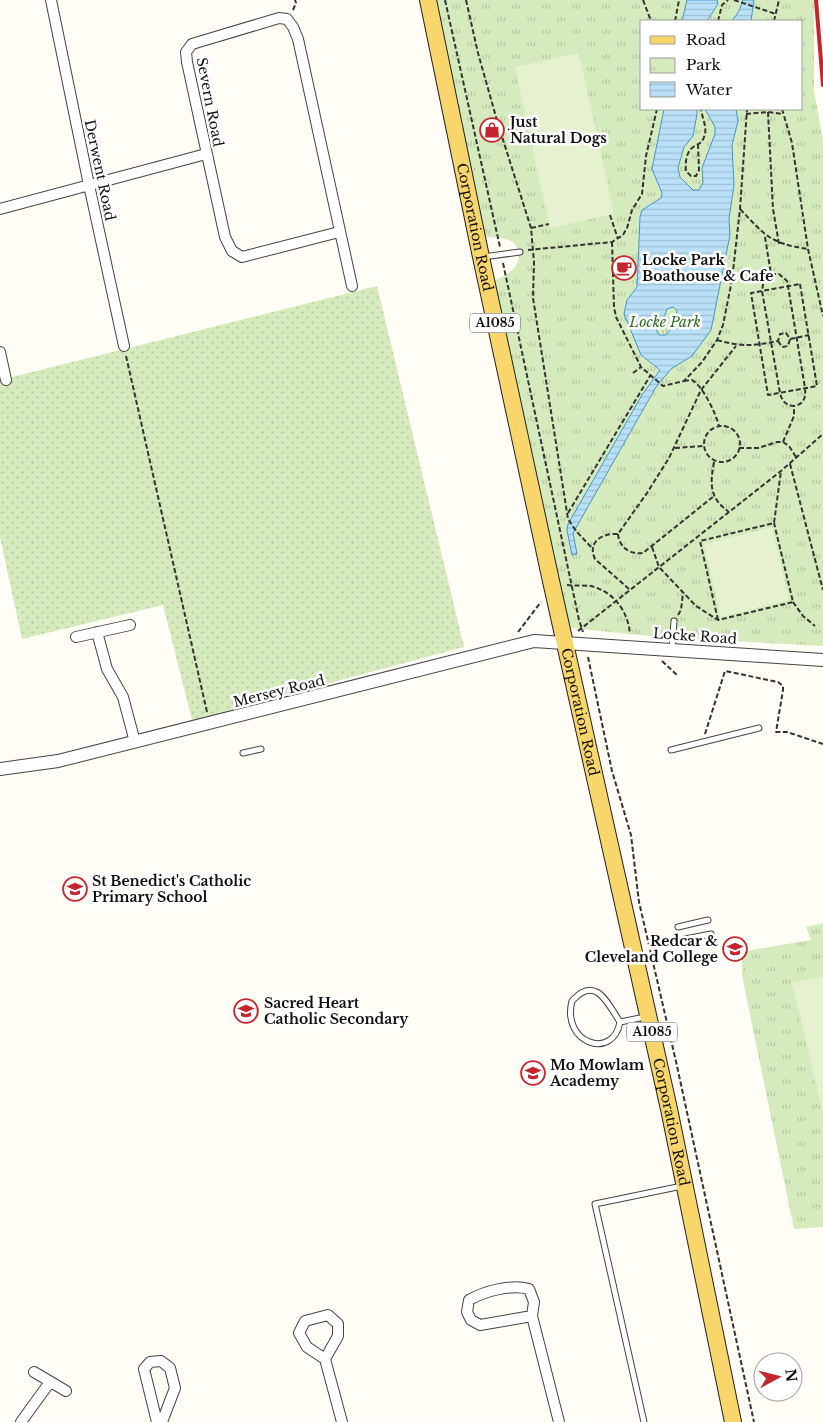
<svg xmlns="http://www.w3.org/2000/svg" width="823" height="1422" font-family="'Libre Baskerville',serif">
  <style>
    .grass { fill: url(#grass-dots) }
    .park { fill: url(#park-tufts); fill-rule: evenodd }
    .pitch { fill: #e6f2cf }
    .water { fill: url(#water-rules); stroke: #3f96cf; fill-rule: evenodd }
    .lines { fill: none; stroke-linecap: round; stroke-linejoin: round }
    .service-casing { stroke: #444; stroke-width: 7 }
    .minor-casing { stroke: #444; stroke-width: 12 }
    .tertiary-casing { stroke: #444; stroke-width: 14 }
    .primary-casing { stroke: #222; stroke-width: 18 }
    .path { stroke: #333; stroke-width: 2; stroke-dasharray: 5 2.5; stroke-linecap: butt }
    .service { stroke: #fff; stroke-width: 5 }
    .minor { stroke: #fff; stroke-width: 10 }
    .tertiary { stroke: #fff; stroke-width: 12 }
    .primary { stroke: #f9d66b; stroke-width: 16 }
    .rail { stroke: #c4262e; stroke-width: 4 }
    .labels { text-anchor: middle; stroke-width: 5; stroke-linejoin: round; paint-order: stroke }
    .shield { fill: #fff; stroke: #585858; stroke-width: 1 }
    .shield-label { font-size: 12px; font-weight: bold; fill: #111 }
    .street-label { font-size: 14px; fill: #111; stroke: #fff }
    .poi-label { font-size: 14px; font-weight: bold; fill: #111; stroke: #fff; text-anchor: start }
    .park-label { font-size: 14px; font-style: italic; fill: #2f6b1f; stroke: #fff }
  </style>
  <defs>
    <pattern id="grass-dots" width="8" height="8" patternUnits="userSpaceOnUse" patternTransform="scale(1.25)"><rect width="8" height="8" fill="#d5ebbd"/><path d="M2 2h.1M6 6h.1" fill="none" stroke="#b6c8a1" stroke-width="1.8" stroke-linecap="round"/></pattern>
    <pattern id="park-tufts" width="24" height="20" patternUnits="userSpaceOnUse" patternTransform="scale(1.25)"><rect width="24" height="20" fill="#d5ebbd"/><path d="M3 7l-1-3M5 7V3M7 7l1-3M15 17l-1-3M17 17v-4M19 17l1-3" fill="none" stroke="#b6c8a1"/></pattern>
    <pattern id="water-rules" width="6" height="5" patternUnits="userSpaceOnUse" patternTransform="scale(1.25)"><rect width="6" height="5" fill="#b9e0f7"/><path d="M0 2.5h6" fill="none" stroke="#9ebfd3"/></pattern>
  </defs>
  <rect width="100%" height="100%" fill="#fffdf5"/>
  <!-- grass -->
  <path class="grass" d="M377 286 464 647 192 720 163 605 22 639 0 537V380Z"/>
  <!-- park -->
  <path class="park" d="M433 0H814V91L823 140V646L660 637 570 628 494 281C499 278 506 275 511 271 522 262 523 246 508 240 501 237 492 238 484 237ZM642 21H802V109H642Z
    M823 923V1227L794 1229 742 976V954L751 950 811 940 806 927Z"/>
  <!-- pitch -->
  <path class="pitch" d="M579 53 614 214 550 228 515 67Z
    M772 527 789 600 721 617 704 544Z
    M823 976V1112L792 983Z"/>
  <!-- water -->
  <path class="water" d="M687 0H717L718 4 707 21H682Z
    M743 0H754L751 21H732L739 11Z
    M664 109H697V114L693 136 684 147 678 168 680 177 693 190H699L703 182 702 168 715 134V127L705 109H736L738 121 732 145 734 185 729 219 730 235 711 330 692 356 671 369 656 387 573 533 577 554 572 555 567 530 568 524 642 395 660 370 641 355 624 314 627 300 637 287 640 217 642 210 661 198 662 193 652 169ZM673 307 677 311C676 318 671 330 666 335H659L656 329 657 324 663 320 667 309Z"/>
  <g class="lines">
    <!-- service casing -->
    <g class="service-casing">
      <path id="service" d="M483 257 520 252
        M672 649 674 621
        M671 750 759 728
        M243 753 261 749
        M678 927 708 920
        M680 940 711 934
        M620 1022C608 1004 596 974 572 1001 561 1043 613 1061 620 1022L645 1017
        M644 1422 595 1204 682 1186"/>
    </g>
    <!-- minor casing -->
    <g class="minor-casing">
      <path id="minor" d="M51 0 89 185 124 346
        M0 209 206 154
        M339 232 242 257 232 251 225 237 187 62 186 52 192 44 279 18 287 19 293 27 298 39 352 286
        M0 352 6 380
        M97 632 107 669 123 697 135 742
        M76 637 130 625
        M532 1316 480 1325 471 1320 467 1312 469 1300C485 1291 511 1284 529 1289L534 1302 532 1316 559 1422
        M325 1359 338 1336V1324L328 1315 305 1321 299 1333 307 1347 325 1359 342 1422
        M34 1372 66 1391
        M21 1422 50 1382
        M157 1422 144 1369 150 1362 161 1361 170 1368 175 1388 162 1422"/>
    </g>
    <!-- tertiary casing -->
    <g class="tertiary-casing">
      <path id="tertiary" d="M0 769 58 761 534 641 823 660"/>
    </g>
    <!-- primary casing -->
    <g class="primary-casing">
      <g id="primary">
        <path id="s1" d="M428 0 481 257 551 581 669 1109 733 1422"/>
      </g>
    </g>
    <!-- path -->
    <path class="path" d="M445 0 500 247
      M466 0 478 53 498 124 531 228 534 262 533 298 568 519 576 531 592 548
      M643 0 651 21
      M734 0 776 14
      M293 10 296 3 295 0
      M675 21 679 0
      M718 21 722 5 728 0
      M774 21 779 0
      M782 109 792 143 808 249 823 316
      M768 112 773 209 779 244
      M746 114 768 112 783 114
      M698 144 699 170 696 176H691L686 171C685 164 686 153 692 148 697 144 702 144 704 137 708 128 702 118 701 109
      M740 209C766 236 769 243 808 249
      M610 215 618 239
      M531 228 549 224
      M765 237 771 274
      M612 242 614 307 616 317 641 367 663 386 684 381 702 362 717 340 723 325 732 280 740 209 747 109
      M528 250 612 242 623 235 627 228 632 210 642 194 646 156 657 109
      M503 263 565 554 579 620 583 632
      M771 274H779L787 281 788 286 805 388C806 398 804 404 794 406 785 405 782 401 780 393L762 291C763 283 764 279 771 274Z
      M800 284 817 386 768 395 751 293Z
      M717 340C741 347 753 346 778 341L780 334 786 333 790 339 809 335
      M778 341 782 347 788 346 790 339
      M126 356 207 712
      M633 373 641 367
      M684 381 692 380C703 386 716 414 719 426
      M704 444a18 18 0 1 1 36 0a18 18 0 1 1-36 0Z
      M783 442 794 416V407
      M675 448 703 446
      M739 448H758L777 442H783L789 446 796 457
      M714 462C710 484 709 498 729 512
      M790 464 823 590
      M568 513 650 376
      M618 534C619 547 630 555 643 553L714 496
      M652 547 659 567 696 606 718 620 793 602 774 523
      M567 585C575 586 584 585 591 586 614 592 628 611 630 634
      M629 589 595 559C587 542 602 533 618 534L647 493 669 458 701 390 736 346
      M793 602 803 616 815 626
      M678 615 681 610 683 593
      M718 620 700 541 774 523 781 471
      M578 631 781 471 823 434
      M518 632 541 602
      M588 657 612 771 631 835 639 902 677 1066 754 1422
      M662 661 677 675
      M705 734 725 671 778 682 783 686V690L776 732H787L823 744"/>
    <!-- service -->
    <use href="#service" class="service"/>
    <!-- minor -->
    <use href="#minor" class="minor"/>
    <!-- tertiary -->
    <use href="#tertiary" class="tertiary"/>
    <!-- primary -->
    <use href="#primary" class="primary"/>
    <!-- rail -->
    <path class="rail" d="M816 0 823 85"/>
  </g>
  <!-- icons -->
  <defs>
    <g id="shop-ring" transform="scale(1.25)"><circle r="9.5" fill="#fff" stroke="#c4262e" stroke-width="1.5"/><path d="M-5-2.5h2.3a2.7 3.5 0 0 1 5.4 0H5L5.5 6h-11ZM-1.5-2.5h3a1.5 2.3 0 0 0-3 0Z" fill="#c4262e"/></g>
    <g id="cafe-ring" transform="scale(1.25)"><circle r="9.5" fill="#fff" stroke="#c4262e" stroke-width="1.5"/><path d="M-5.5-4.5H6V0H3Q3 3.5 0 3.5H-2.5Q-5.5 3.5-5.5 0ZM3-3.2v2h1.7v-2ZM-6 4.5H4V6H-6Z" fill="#c4262e"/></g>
    <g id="school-ring" transform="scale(1.25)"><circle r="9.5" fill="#fff" stroke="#c4262e" stroke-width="1.5"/><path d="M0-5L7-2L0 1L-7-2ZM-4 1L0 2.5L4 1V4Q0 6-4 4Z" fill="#c4262e"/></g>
    <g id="university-ring" transform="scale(1.25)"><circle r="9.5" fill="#fff" stroke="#c4262e" stroke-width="1.5"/><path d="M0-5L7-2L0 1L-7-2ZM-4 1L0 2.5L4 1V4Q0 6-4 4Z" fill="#c4262e"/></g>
  </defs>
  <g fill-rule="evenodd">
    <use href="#shop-ring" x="492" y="130"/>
    <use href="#cafe-ring" x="624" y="268"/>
    <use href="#school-ring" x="75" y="889"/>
    <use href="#university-ring" x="735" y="949"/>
    <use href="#school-ring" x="246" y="1011"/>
    <use href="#school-ring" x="533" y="1073"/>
  </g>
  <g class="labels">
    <!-- shield labels -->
    <g class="shield">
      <rect x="470" y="313.5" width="50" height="19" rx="4"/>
      <rect x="627" y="1022.5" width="50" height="19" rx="4"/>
    </g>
    <g class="shield-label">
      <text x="495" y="327">A1085</text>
      <text x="652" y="1036">A1085</text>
    </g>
    <!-- street labels -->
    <g class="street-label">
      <text transform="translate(210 102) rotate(79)" y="5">Severn Road</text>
      <text transform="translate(100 170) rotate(78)" y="5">Derwent Road</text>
      <text dy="5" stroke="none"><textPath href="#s1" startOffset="232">Corporation Road</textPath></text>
      <text transform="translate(695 636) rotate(4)" y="5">Locke Road</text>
      <text transform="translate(279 691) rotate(-14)" y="5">Mersey Road</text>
      <text dy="5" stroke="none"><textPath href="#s1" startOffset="728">Corporation Road</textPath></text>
      <text dy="5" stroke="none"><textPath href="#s1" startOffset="1148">Corporation Road</textPath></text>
    </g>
    <!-- poi labels -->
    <g class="poi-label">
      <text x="510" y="127">Just<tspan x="510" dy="16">Natural Dogs</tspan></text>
      <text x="642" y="265">Locke Park<tspan x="642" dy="16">Boathouse &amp; Cafe</tspan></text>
      <text x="92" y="886">St Benedict's Catholic<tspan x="92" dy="16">Primary School</tspan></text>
      <text x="718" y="946" text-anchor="end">Redcar &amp;<tspan x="718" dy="16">Cleveland College</tspan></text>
      <text x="264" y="1008">Sacred Heart<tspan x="264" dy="16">Catholic Secondary</tspan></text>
      <text x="550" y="1070">Mo Mowlam<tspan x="550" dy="16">Academy</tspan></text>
    </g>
    <!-- park labels -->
    <g class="park-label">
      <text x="665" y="327">Locke Park</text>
    </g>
  </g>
  <!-- legend -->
  <rect x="640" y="20" width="162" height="90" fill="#ffffff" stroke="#a0a0a0"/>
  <rect x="650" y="36" width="25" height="8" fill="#f9d66b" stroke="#a0a0a0"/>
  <text x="686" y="45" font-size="15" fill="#111111">Road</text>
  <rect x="650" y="58" width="25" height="15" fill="url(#park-tufts)" stroke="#a0a0a0"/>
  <text x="686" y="70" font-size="15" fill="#111111">Park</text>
  <rect x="650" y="82" width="25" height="15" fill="url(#water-rules)" stroke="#a0a0a0"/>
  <text x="686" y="95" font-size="15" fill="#111111">Water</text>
  <!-- north arrow -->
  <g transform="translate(778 1377) rotate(83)"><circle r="24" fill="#ffffff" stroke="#a0a0a0"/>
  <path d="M0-4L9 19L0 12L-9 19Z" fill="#c4262e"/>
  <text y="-8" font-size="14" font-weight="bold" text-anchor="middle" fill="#111111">N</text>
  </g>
</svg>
